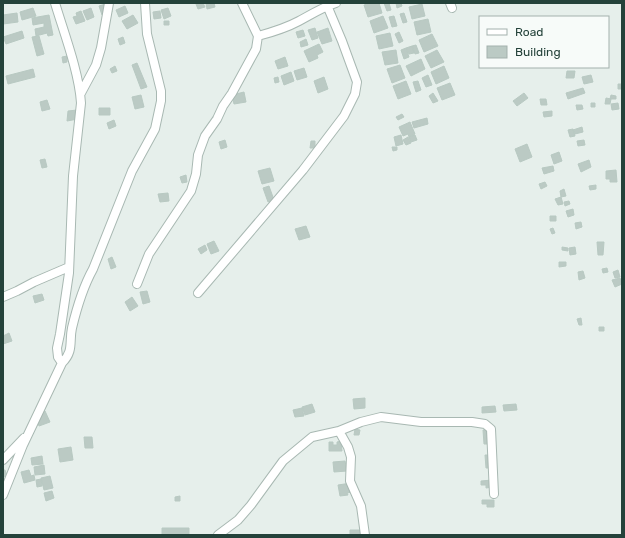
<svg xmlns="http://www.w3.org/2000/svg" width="625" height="538" font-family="Rubik,sans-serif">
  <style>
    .building { fill: #bbcac4; stroke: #b8c9c2 }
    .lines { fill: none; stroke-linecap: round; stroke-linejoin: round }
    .minor-casing { stroke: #a8b8b2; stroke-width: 10 }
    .minor { stroke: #fff; stroke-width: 8 }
  </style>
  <rect width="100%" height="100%" fill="#e6efeb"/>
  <!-- building -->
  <path class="building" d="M109 3 112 12 102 15 99 6Z
    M197 3H203L205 7 198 9 196 4Z
    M206 3H214L215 7 207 9Z
    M370 3H379L382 13 368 17 364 5Z
    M384 3H389L391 10 387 11Z
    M396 3H401L402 6 397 8Z
    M422 4 425 16 412 19 409 7Z
    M125 6 128 13 119 17 116 10Z
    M33 8 36 16 22 20 20 12Z
    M91 8 94 17 87 20 83 11Z
    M168 8 171 16 164 19 161 10Z
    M81 11 85 21 76 24 73 17 77 16 76 13Z
    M160 11 161 18 154 19 153 12Z
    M17 13 18 22 3 24V15Z
    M404 13 407 22 403 23 400 14Z
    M49 15 53 35 48 36 47 33 36 36 35 29 44 27V23L33 25 32 18Z
    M133 15 138 23 127 29 122 21Z
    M383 16 388 28 374 33 370 21Z
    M394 16 397 26 392 27 389 17Z
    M428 19 431 32 417 35 414 22Z
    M164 21H169V25H164Z
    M315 28 318 38 312 40 308 30Z
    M328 28 332 41 322 44 317 32Z
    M303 30 305 36 298 38 296 32Z
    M22 31 24 38 6 44 3 37Z
    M399 32 403 41 399 43 395 34Z
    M390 33 393 46 379 49 376 36Z
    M432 34 438 46 424 52 419 40Z
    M39 36 44 54 37 56 32 37Z
    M123 37 125 43 120 45 118 39Z
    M306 39 308 45 301 47 300 42Z
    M319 44 323 52 317 55 318 58 309 62 304 51Z
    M416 45 419 53 415 54 412 46Z
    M412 46 414 53 409 54 406 48Z
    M406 48 409 57 404 59 401 50Z
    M396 50 398 63 385 65 382 52Z
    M437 50 444 62 431 68 425 56Z
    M67 56V62L63 63 62 57Z
    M285 57 288 66 278 69 275 61Z
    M421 59 425 69 411 76 406 66Z
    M137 63 147 87 141 89 132 65Z
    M400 65 405 78 392 83 387 69Z
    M115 66 117 71 112 73 110 69Z
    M444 66 449 78 436 84 431 72Z
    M304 68 307 77 297 80 294 71Z
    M33 69 35 77 8 84 6 76Z
    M567 71H575L574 78H566Z
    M291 72 294 81 284 85 281 76Z
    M428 75 432 85 426 87 422 78Z
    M591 75 593 82 584 84 582 77Z
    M278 77 279 82 275 83 274 78Z
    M324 77 328 89 318 93 314 81Z
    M406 81 411 94 398 99 393 86Z
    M418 81 421 90 416 92 413 82Z
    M450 83 455 95 442 100 437 88Z
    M618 84H622L621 89H618Z
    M583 88 585 93 568 99 566 93Z
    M244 92 246 102 234 104 232 95Z
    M433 93 438 101 433 103 429 96Z
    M524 93 528 98 517 106 513 101Z
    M141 95 144 107 135 109 132 97Z
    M611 95 616 96V99H610Z
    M606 98 611 99 610 104H605Z
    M540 99H546L547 105H541Z
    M47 100 50 109 42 111 40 102Z
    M591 103H595V107H591Z
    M618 103 619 109 612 110 611 104Z
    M576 105H582L583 109 577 110Z
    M99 108H110V115H99Z
    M77 110 78 119 67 121 68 111Z
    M552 111V116L544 117 543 112Z
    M402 114 404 117 398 120 396 117Z
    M427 118 428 124 414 128 412 122Z
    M114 120 116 126 109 129 107 123Z
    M410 122 415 134 409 137 408 134 403 136 399 127Z
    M582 127 583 132 575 134 573 130Z
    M573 129 575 136 570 137 568 130Z
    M401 135 403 144 396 146 394 137Z
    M415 135 417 140 411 142 409 137Z
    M408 137 411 143 406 145 403 140Z
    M225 140 227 147 221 149 219 142Z
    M584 140 585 145 578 146 577 141Z
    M311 141H315V148H310Z
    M527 144 532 157 520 162 515 149Z
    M392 147H397V150L393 151Z
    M559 152 562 161 554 164 551 155Z
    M45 159 47 167 42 168 40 160Z
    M589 160 591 167 581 172 578 164Z
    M553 166 554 171 544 174 542 168Z
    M270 168 274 181 262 184 258 171Z
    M616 170 617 182H610V179H606V171Z
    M186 175 187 182 182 183 180 177Z
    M545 182 547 186 541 189 539 184Z
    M596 185V189L590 190 589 186Z
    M269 186 274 200 268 202 263 188Z
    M564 189 566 196 561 197 560 191Z
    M168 193 169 201 160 202 158 194Z
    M561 197 563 204 558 205 555 199Z
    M569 201 570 204 565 206 564 202Z
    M573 209 574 215 568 217 566 211Z
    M550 216H556V221H550Z
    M581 222 582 227 576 229 575 223Z
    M306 226 310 237 299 240 295 229Z
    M553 228 555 233 552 234 550 229Z
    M214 241 219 251 211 254 207 244Z
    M597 242H604L603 255H598Z
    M205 245 207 250 201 254 198 249Z
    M562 247 568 248V251L562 250Z
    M575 247 576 254 570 255 569 248Z
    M112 257 116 267 111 269 108 259Z
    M559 262H566V266L559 267Z
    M607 268 608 272 603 273 602 269Z
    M618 270 620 277 615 278 613 272Z
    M583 271 585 278 579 280 578 272Z
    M620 278 622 284 615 287 612 280Z
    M147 291 150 302 143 304 140 292Z
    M42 294 44 300 35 303 33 296Z
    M132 297 138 306 130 311 125 302Z
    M581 318 582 325H579L577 319Z
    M599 327H604V331H599Z
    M9 333 12 341 3 344V336Z
    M365 398V408L354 409 353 399Z
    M312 404 315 412 305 415 302 407Z
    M516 404 517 410 504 411 503 405Z
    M495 406 496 412 482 413V407Z
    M302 408 304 416 295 417 293 410Z
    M45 411 50 422 39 426 35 415Z
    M355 429 360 430 359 435H354Z
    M489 429 490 444H484L483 430Z
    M84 437H92L93 448H85Z
    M341 441 342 451H329V442H333V445H337V442Z
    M71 447 73 460 60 462 58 449Z
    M485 455H491L492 468H486Z
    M42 456 43 464 32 465 31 458Z
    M345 461 347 471 334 472 333 462Z
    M44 465 45 474 35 475 34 467Z
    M3 470H5L7 476 3 477Z
    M29 470 31 476 34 475 35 480 24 483 21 472Z
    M50 476 53 488 44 490 41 478Z
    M41 479 42 486 37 487 36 480Z
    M492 480 493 487 486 488V485H481V481Z
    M351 483 352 492 347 493 348 495 340 496 338 485Z
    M52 491 54 498 46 501 44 493Z
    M180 496V501H175V497Z
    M482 500H494V507H487V504H482Z
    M162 528H189V535H162Z
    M350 530H363V535H350Z"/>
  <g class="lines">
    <!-- minor casing -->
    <g class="minor-casing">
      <path id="minor" d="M55 3C64 33 79 72 81 103L73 176 69 273 60 334 57 348 58 357 62 363
        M450 3 452 8
        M258 36C273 32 286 28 299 21 312 14 323 7 336 3
        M81 93 96 65 101 48 109 3
        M137 284 149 254 191 191 196 174 198 155 205 136 217 119 223 106 232 93 256 49 258 36 242 3
        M198 293 303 170 344 116 355 94 357 82 342 41 326 3
        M3 297 17 291 34 282 69 267
        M339 431 348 447 351 457 350 481 361 506 365 535
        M3 460 24 438
        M3 495 23 445 62 363C74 351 69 342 72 328 77 307 83 287 93 269L132 171 155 129 161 101V91L147 34 145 3
        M218 535 238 520 251 505 283 461 312 437 339 431 361 422 381 417 421 422H472L485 424 491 429 494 494"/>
    </g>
    <!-- minor -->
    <use href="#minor" class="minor"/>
  </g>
  <!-- border -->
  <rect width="625" height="538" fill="none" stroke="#24423a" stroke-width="8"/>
  <!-- legend -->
  <rect x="479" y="16" width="130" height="52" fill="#f7fbf9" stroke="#a3b1ad"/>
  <rect x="487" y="29" width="20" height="6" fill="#ffffff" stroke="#a3b1ad"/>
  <text x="515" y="36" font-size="12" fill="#24423a">Road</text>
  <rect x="487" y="46" width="20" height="12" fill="#bbcac4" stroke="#a3b1ad"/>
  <text x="515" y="56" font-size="12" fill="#24423a">Building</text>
</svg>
